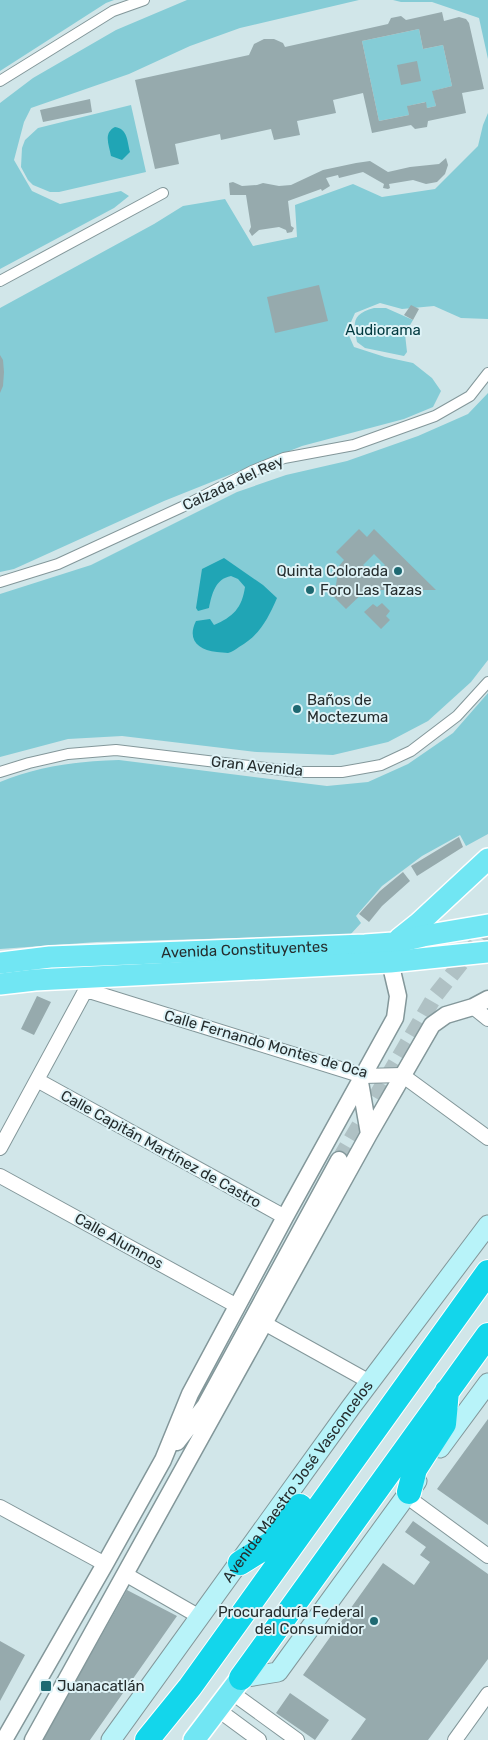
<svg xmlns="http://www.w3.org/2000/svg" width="488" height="1740" font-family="Rubik,sans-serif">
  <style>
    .green { fill: #85ccd6 }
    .water { fill: #20a5b5 }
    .building { fill: #96aaad; fill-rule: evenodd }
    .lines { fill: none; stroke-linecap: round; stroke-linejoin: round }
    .tertiary-tunnel { stroke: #afc1c4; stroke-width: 16; stroke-dasharray: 16 8; stroke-linecap: butt }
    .pedestrian-casing { stroke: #83979a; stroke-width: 12 }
    .minor-casing { stroke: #83979a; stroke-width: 16 }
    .tertiary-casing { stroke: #83979a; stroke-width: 19 }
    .secondary-casing { stroke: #83979a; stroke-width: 21 }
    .primary-casing { stroke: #fff; stroke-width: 24 }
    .motorway-casing { stroke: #fff; stroke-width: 26 }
    .pedestrian { stroke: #fff; stroke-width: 10 }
    .minor { stroke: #fff; stroke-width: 14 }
    .tertiary { stroke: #fff; stroke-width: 16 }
    .secondary { stroke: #b8f3f9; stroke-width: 19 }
    .primary { stroke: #71e6f3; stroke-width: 21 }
    .motorway { stroke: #13d6eb; stroke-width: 24 }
    .poi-dot { fill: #1e6972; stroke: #def3f7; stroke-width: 2 }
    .labels { text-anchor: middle; stroke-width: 4; stroke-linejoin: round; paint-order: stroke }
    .park-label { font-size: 15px; fill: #00393f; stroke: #def3f7 }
    .street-label { font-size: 15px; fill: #252d2e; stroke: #def3f7 }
    .poi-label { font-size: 15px; fill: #252d2e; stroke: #def3f7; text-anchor: start }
  </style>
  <rect width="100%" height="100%" fill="#d1e6e9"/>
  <!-- green -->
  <path class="green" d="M0 0H114L106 3 0 71Z
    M187 0H359L240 28 190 46 129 74 31 108 24 122 14 160 32 191 60 204 121 191 129 196 114 208 0 269V103L33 78 116 30Z
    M393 0H488V59L479 18 432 2H401Z
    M419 29 423 49 443 45 452 86 433 91 436 106 427 108 425 102 408 106 409 115 379 121 362 41Z
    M131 105 146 172 59 192H50L33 185 28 180 21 167 22 148 25 140 38 128Z
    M488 113V319L461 318 434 306 402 309 380 303 355 313 347 331 354 347 385 357 413 363 432 378 441 391 433 407 404 419 302 446 164 501 14 569 0 572V308L154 224 183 206 225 199 253 246 297 237 295 205 353 184 382 197 435 189 478 146 483 125Z
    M374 308H386L413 320 405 334 407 352 404 356 365 348 357 342C353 322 352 314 374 308Z
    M488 393V660L471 682 428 721 388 742 333 755 257 752 122 736 68 739 0 757V594L91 565 237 492 286 475 347 461 418 436 468 414Z
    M488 693V834L466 846 460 835 422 856 382 886 356 916 361 923 350 935 97 942 0 949V782C38 766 79 761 119 760L327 786 368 782 408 764 453 733Z"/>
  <!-- water -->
  <path class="water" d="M115 127C128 129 127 141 130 152L122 160 111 156C109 145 103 133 115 127Z
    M224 558 263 585 277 598C268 619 259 636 239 647 236 649 232 652 228 653 225 653 220 652 217 652 197 650 187 639 196 621L210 619 214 625C233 617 242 608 245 587L238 579 231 576C215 579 212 594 209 608L198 611 196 608 202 569Z"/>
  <!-- building -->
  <path class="building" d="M442 12 444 21 459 17 466 19 469 23 484 89 462 93 466 113 428 121 427 127 415 129 411 125 372 133 363 93 333 100 336 113 297 121 300 135 274 140 271 129 221 140 220 134 175 144 179 164 155 169 135 80 249 55 254 44 264 39H274L283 43 285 47 388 24 391 18 401 16 406 20ZM419 29 423 49 443 45 452 86 432 91 436 106 427 108 426 102 407 106 409 115 379 121 362 41Z
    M417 61 421 81 401 85 397 65Z
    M90 99 92 112 43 122 40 110Z
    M446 158 448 165 445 174 437 182 426 184 413 180 389 184 390 188 388 189 383 188 384 184 363 172 339 178 338 175 326 178 330 186 322 191 321 189 288 201 291 226 294 228 292 232 287 233 286 230 279 227 259 230 252 236 249 231 251 227 246 195H230L229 183 233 182 242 186 257 185 263 183 279 186 291 185 323 170 356 163 370 161 388 172 410 167 439 164Z
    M319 285 328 321 275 333 267 297Z
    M411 305 419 309 413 320 404 315Z
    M0 355 3 360 4 372 3 386 0 393Z
    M359 529 367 537 374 529 436 590H366L346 609 334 597 339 566 344 560 336 552ZM374 554 385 565 375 576 363 565Z
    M382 603 390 611 386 616 390 620 381 629 364 612 373 604 377 607Z
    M459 837 463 847 417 876 411 866Z
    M403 872 410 881 382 906 369 922 359 914 380 891Z
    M37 996 51 1002 34 1035 21 1029Z
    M488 1419V1525L437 1489Z
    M413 1521 488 1574V1659L428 1740H351L366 1719 303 1675 383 1563 414 1585 430 1562 420 1555 426 1547 405 1532Z
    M127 1590 177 1616 90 1740H43Z
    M0 1641 25 1655 0 1701Z
    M290 1693 329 1720 315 1740 276 1713Z"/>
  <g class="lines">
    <!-- tertiary-tunnel -->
    <path class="tertiary-tunnel" d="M339 1160 435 996 488 929"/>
    <!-- pedestrian casing -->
    <g class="pedestrian-casing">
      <path id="pedestrian" d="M0 81 113 11 144 0
        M0 281 163 193
        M0 582 58 564 182 507 252 471 284 458 354 445 435 416 470 396 488 373
        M0 772 29 763 68 754 116 750 299 772H342L381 765 411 751 457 716 488 682"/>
    </g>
    <!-- minor casing -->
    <g class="minor-casing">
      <path id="minor" d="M86 990 363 1076 402 1075 488 1138
        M473 1007 488 1019
        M37 1080 285 1217
        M0 1148 90 982
        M0 1176 237 1306
        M264 1323 370 1382
        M406 1496 488 1556
        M0 1507 105 1564
        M125 1574 200 1617
        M231 1692 297 1740
        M217 1709 259 1740
        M455 1740 488 1694"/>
    </g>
    <!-- tertiary casing -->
    <g class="tertiary-casing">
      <path id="tertiary" d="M360 1082 369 1134
        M177 1442 205 1406 339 1160
        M4 1740 105 1564 163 1460 190 1394 285 1217 395 1018 398 996 390 962
        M33 1740 369 1134 432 1025 446 1015 473 1007 488 999"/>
    </g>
    <!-- secondary casing -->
    <g class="secondary-casing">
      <g id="secondary">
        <path d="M440 1448 488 1383"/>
        <path d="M241 1678 278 1672 417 1481"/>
        <path id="s1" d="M111 1740 351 1407 488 1225"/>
      </g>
    </g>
    <!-- primary casing -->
    <g class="primary-casing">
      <g id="primary">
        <path d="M399 939 419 923 488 859"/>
        <path id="s2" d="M0 963 50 957 365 945 393 943 423 936 488 925"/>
        <path d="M0 984 35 980 390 962 488 952"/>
        <path d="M194 1740 241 1678"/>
      </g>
    </g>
    <!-- motorway casing -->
    <g class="motorway-casing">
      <path id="motorway" d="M409 1492 415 1469 444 1424 447 1391
        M240 1563 272 1543 300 1506
        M241 1678 488 1335
        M147 1740 190 1687 488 1272"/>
    </g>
    <!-- pedestrian -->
    <use href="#pedestrian" class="pedestrian"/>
    <!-- minor -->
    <use href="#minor" class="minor"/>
    <!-- tertiary -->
    <use href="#tertiary" class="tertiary"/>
    <!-- secondary -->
    <use href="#secondary" class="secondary"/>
    <!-- primary -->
    <use href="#primary" class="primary"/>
    <!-- motorway -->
    <use href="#motorway" class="motorway"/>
  </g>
  <!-- markers -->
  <g class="poi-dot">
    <circle cx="398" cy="571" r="5"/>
    <circle cx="310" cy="590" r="5"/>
    <circle cx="297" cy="709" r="5"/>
    <circle cx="374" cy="1621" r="5"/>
    <rect x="40" y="1680" width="12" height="12" rx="2.5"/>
  </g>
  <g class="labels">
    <!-- park labels -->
    <g class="park-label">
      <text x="383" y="335">Audiorama</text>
    </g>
    <!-- street labels -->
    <g class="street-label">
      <text transform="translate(233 483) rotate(-25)" y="5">Calzada del Rey</text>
      <text transform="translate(257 766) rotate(6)" y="5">Gran Avenida</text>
      <text dy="5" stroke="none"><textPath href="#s2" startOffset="245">Avenida Constituyentes</textPath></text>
      <text transform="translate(266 1044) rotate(16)" y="5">Calle Fernando Montes de Oca</text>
      <text transform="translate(161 1149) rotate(29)" y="5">Calle Capitán Martínez de Castro</text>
      <text transform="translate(119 1241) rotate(29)" y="5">Calle Alumnos</text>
      <text dy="5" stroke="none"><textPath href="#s1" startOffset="319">Avenida Maestro José Vasconcelos</textPath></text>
    </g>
    <!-- poi labels -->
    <g class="poi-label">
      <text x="388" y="576" text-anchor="end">Quinta Colorada</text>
      <text x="320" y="595">Foro Las Tazas</text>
      <text x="307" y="705">Baños de<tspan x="307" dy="17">Moctezuma</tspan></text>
      <text x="364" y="1617" text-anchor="end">Procuraduría Federal<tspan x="364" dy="17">del Consumidor</tspan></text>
      <text x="57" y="1691">Juanacatlán</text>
    </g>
  </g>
</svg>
